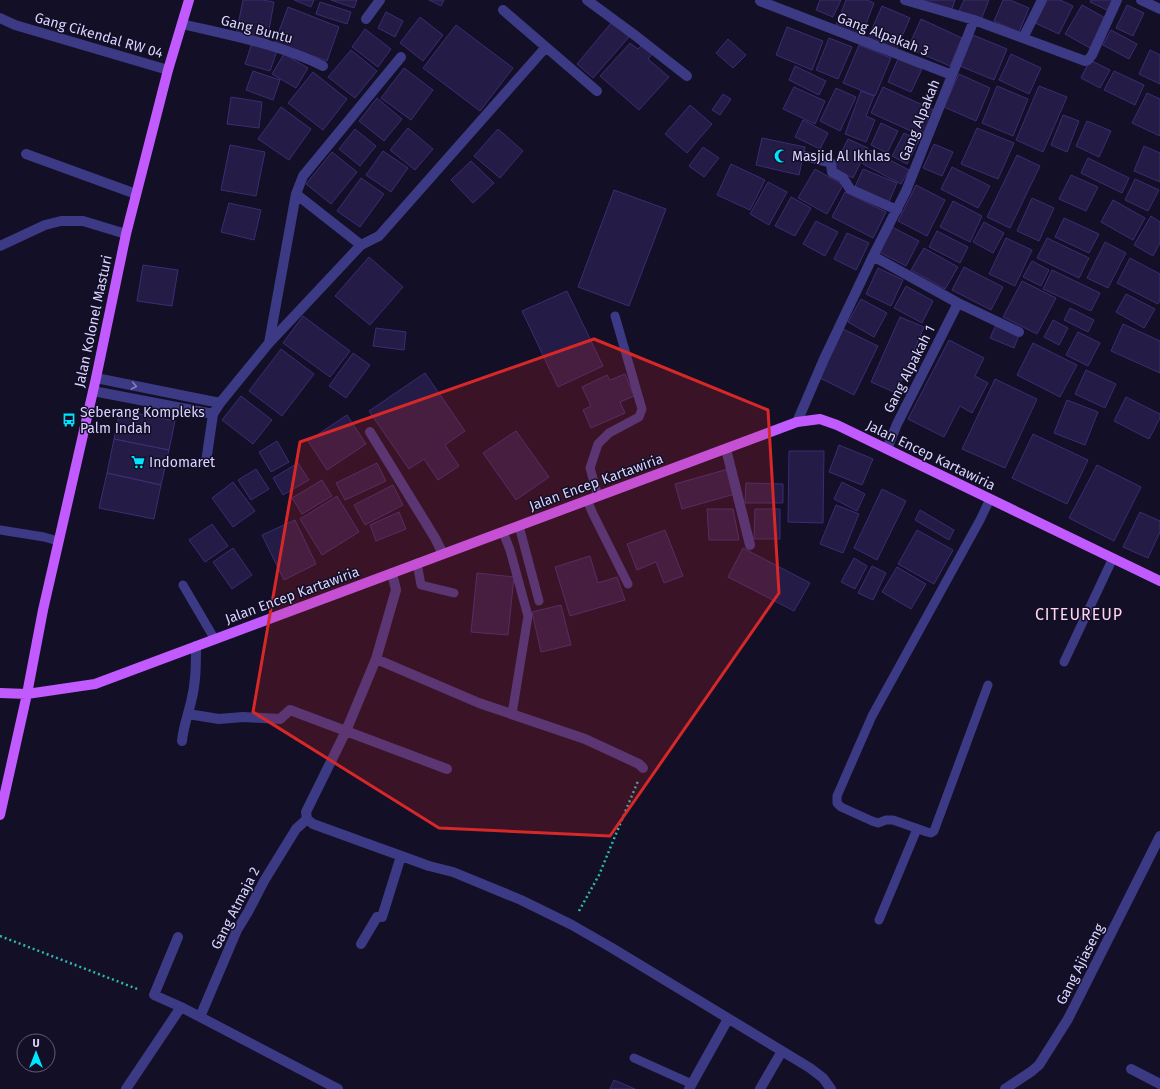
<svg xmlns="http://www.w3.org/2000/svg" width="1160" height="1089" font-family="'Fira Sans',sans-serif">
  <style>
    .building { fill: #241b47; stroke: #3b2d73 }
    .lines { fill: none; stroke-linecap: round; stroke-linejoin: round }
    .path { stroke: #2fb8b0; stroke-width: 2.5; stroke-dasharray: 2 3; stroke-linecap: butt }
    .service { stroke: #3d3a85; stroke-width: 9 }
    .minor { stroke: #3d3a85; stroke-width: 10 }
    .primary { stroke: #c25bff; stroke-width: 10 }
    .oneway { stroke: #837fbc }
    .marked { fill: #d62828; fill-opacity: 0.2; stroke: #d62828; stroke-width: 3; stroke-linejoin: round }
    .labels { text-anchor: middle; stroke-width: 3; stroke-linejoin: round; paint-order: stroke }
    .street-label { font-size: 14px; fill: #d9d4ff; stroke: #130f26 }
    .poi-label { font-size: 14px; fill: #d9d4ff; stroke: #130f26; text-anchor: start }
    .quarter-label { font-size: 16px; letter-spacing: 1px; fill: #ffd6f0; stroke: #130f26 }
  </style>
  <rect width="100%" height="100%" fill="#130f26"/>
  <!-- building -->
  <path class="building" d="M243 0H263L274 2 267 41 236 35Z
    M294 0H314L311 7Z
    M331 0H357L354 8Z
    M429 0H444L441 6Z
    M820 0H841L833 17 816 10Z
    M846 0H867L874 3 860 40 834 30Z
    M916 0H955L952 9Z
    M964 0H989L981 20 959 11Z
    M1003 0H1010L1029 8 1019 32 994 21Z
    M1044 0H1060L1073 6 1059 34 1033 22Z
    M1091 0H1114L1109 11 1090 2Z
    M320 2 351 12 347 24 316 14Z
    M1082 5 1107 19 1090 48 1065 34Z
    M1127 5 1144 13 1133 36 1116 28Z
    M882 6 910 18 896 50 868 38Z
    M288 7 339 27 327 61 275 42Z
    M386 12 403 21 395 37 378 28Z
    M420 17 443 35 423 61 400 43Z
    M921 19 962 38 950 66 908 48Z
    M612 22 629 37 593 78 577 64Z
    M456 25 513 68 480 111 423 68Z
    M787 27 823 41 812 70 776 55Z
    M365 29 391 49 378 67 352 47Z
    M1111 30 1137 44 1129 59 1103 45Z
    M973 35 1007 49 994 80 960 66Z
    M829 38 852 47 838 79 816 70Z
    M728 39 746 55 733 68 716 53Z
    M252 43 277 51 270 71 245 64Z
    M630 43 638 49 644 43 654 52 648 59 669 77 639 110 600 76Z
    M859 45 891 58 875 96 843 83Z
    M351 50 377 71 355 98 328 77Z
    M1150 50 1160 55V84L1139 74Z
    M284 54 308 68 296 88 272 74Z
    M1011 54 1041 68 1029 94 999 80Z
    M898 59 922 69 911 92 888 82Z
    M1090 60 1110 70 1100 88 1081 78Z
    M795 66 826 81 819 95 789 80Z
    M404 68 433 90 411 120 381 98Z
    M253 71 280 80 273 100 246 90Z
    M1114 71 1144 85 1135 105 1104 90Z
    M313 72 347 99 323 130 288 103Z
    M959 74 990 88 976 121 944 107Z
    M997 86 1028 99 1013 136 982 123Z
    M1039 86 1067 97 1043 152 1016 140Z
    M794 87 825 101 815 124 783 109Z
    M883 87 934 110 922 136 871 113Z
    M836 88 856 97 840 131 820 121Z
    M861 91 874 96 866 116 875 120 866 142 845 134Z
    M1147 93 1160 99V136L1132 123Z
    M723 94 731 99 720 115 712 110Z
    M231 97 262 102 259 128 227 124Z
    M377 98 402 119 384 141 359 121Z
    M690 105 712 124 687 153 665 134Z
    M281 107 311 129 289 160 258 139Z
    M1063 115 1079 121 1067 152 1051 145Z
    M803 120 828 133 820 149 795 137Z
    M1087 121 1111 131 1099 157 1076 146Z
    M881 123 898 131 887 153 871 145Z
    M408 128 433 149 415 170 390 150Z
    M977 128 1014 143 998 179 961 164Z
    M355 129 376 146 360 166 339 149Z
    M498 129 523 151 500 178 474 156Z
    M904 133 919 140 907 164 892 156Z
    M762 138 805 147 799 175 756 165Z
    M848 139 868 148 853 178 833 169Z
    M934 144 953 152 942 176 923 168Z
    M230 145 265 152 256 196 221 190Z
    M1144 146 1160 153V182L1134 171Z
    M703 147 719 158 704 177 689 166Z
    M870 150 909 170 901 184 863 164Z
    M383 151 408 168 391 192 366 175Z
    M332 152 357 172 331 204 306 184Z
    M1017 155 1040 166 1010 228 987 217Z
    M1088 158 1129 178 1122 193 1081 173Z
    M471 161 494 183 473 203 451 180Z
    M731 164 765 180 750 210 717 195Z
    M952 167 990 186 978 208 941 189Z
    M815 169 843 185 827 214 798 198Z
    M863 169 897 183 888 204 854 189Z
    M1071 175 1098 187 1086 211 1059 199Z
    M361 178 384 194 360 227 337 211Z
    M1135 179 1159 190 1148 211 1125 200Z
    M768 182 787 192 769 225 750 214Z
    M916 185 945 200 927 236 898 221Z
    M614 190 666 209 629 306 578 287Z
    M845 192 886 212 873 238 832 217Z
    M791 197 811 208 795 236 775 226Z
    M1032 198 1054 208 1039 241 1017 231Z
    M1113 200 1145 218 1133 240 1101 222Z
    M953 201 982 216 970 242 940 227Z
    M229 203 261 210 254 240 221 232Z
    M1151 216 1160 222V243L1153 256 1134 245Z
    M1064 218 1099 234 1089 253 1055 237Z
    M816 221 838 232 825 256 803 244Z
    M984 222 1004 233 993 253 973 242Z
    M892 227 919 241 906 266 879 252Z
    M937 231 968 247 960 263 929 247Z
    M847 233 869 243 856 270 834 259Z
    M1006 238 1032 250 1015 286 989 274Z
    M1047 238 1089 258 1079 278 1037 258Z
    M1105 242 1126 253 1108 288 1087 278Z
    M924 248 958 267 945 289 911 270Z
    M369 257 403 287 370 325 335 296Z
    M1130 258 1160 274V300L1158 304 1117 283Z
    M1032 261 1049 270 1041 286 1023 277Z
    M143 265 178 270 172 306 137 301Z
    M964 267 1003 287 991 310 952 290Z
    M878 268 903 280 891 306 866 294Z
    M1052 270 1100 293 1091 311 1043 289Z
    M1022 281 1056 298 1037 334 1003 317Z
    M906 286 933 301 922 323 894 308Z
    M567 291 603 366 558 387 522 311Z
    M1126 294 1155 309 1144 328 1116 312Z
    M861 299 887 313 874 337 848 322Z
    M1070 308 1094 320 1088 332 1064 320Z
    M303 316 350 351 330 377 283 343Z
    M900 317 924 327 896 393 871 382Z
    M1053 320 1068 328 1059 345 1044 337Z
    M1123 324 1160 341V373L1111 351Z
    M996 325 1019 335 1014 348 990 338Z
    M376 328 406 332 404 350 373 346Z
    M843 329 878 346 854 395 820 378Z
    M1078 332 1100 343 1088 366 1066 355Z
    M949 340 984 358 975 376 988 383 972 413 960 406 944 437 908 419Z
    M1033 343 1077 365 1060 397 1017 375Z
    M281 349 314 374 282 416 249 391Z
    M353 353 370 365 346 398 329 386Z
    M1086 370 1116 384 1105 408 1075 394Z
    M425 373 465 431 445 445 459 466 438 480 424 459 409 469 369 411Z
    M625 374 634 396 620 402 625 413 591 428 583 410 591 406 582 387 607 375 610 380Z
    M995 379 1037 399 1005 468 962 449Z
    M241 396 272 420 253 444 222 420Z
    M1126 397 1160 414V418L1149 439 1114 421Z
    M1067 400 1098 412 1085 445 1054 433Z
    M120 410 175 421 169 450 114 439Z
    M347 415 366 444 327 470 308 441Z
    M516 431 549 477 516 500 483 453Z
    M1033 434 1088 460 1067 504 1012 478Z
    M114 439 169 450 161 485 107 473Z
    M277 441 289 462 271 472 259 452Z
    M839 445 873 459 862 485 829 472Z
    M789 451H824L823 523 788 522Z
    M298 463 309 480 283 495 273 478Z
    M377 463 386 481 345 500 336 483Z
    M1097 465 1141 487 1114 541 1069 518Z
    M256 469 269 489 251 500 238 480Z
    M728 469 735 494 682 509 675 484Z
    M107 473 161 485 154 519 99 508Z
    M322 480 332 496 302 514 292 498Z
    M233 482 255 511 233 527 212 498Z
    M842 482 865 494 857 511 834 499Z
    M746 483 783 484V503H745Z
    M393 485 403 505 365 525 354 505Z
    M882 489 906 501 877 560 854 548Z
    M337 496 359 532 322 555 300 519Z
    M836 505 859 514 843 553 820 544Z
    M707 509H733L739 540H709Z
    M755 509H780V539H754Z
    M920 510 954 530 949 540 915 520Z
    M399 512 406 529 376 541 370 525Z
    M1140 512 1160 521V532L1148 558 1123 547Z
    M295 520 316 564 284 580 262 535Z
    M212 524 228 546 205 562 189 540Z
    M665 530 683 576 664 583 656 562 637 570 627 544Z
    M917 530 953 550 934 584 898 564Z
    M233 548 252 575 232 589 213 562Z
    M743 548 810 583 794 611 728 577Z
    M590 556 598 583 617 577 625 600 570 616 555 567Z
    M854 558 867 566 855 589 841 582Z
    M872 566 886 573 873 600 858 593Z
    M897 567 926 584 911 609 882 592Z
    M477 573 514 577 508 635 471 632Z
    M561 605 571 645 541 652 532 612Z
    M614 1080 635 1089H610Z"/>
  <g class="lines">
    <!-- path -->
    <path class="path" d="M579 911 599 875 638 781
      M0 936 140 990"/>
    <!-- service -->
    <path class="service" d="M598 496 590 468 598 444 609 433 639 417 642 409 615 316
      M587 500 593 514 628 584
      M519 526 539 601
      M0 530 44 537 58 541
      M503 532 510 550 528 616 512 714
      M417 563 421 585 454 593
      M183 585 214 638
      M1064 662 1113 558
      M988 685 934 831 931 833 927 832 893 820H886L878 823 872 821 841 807 837 803V796L872 716 980 520 990 499
      M879 920 917 829
      M634 1058 692 1084"/>
    <!-- minor -->
    <path class="minor" d="M587 0 632 33 687 76
      M905 0 974 20 1085 61 1088 60 1092 55 1117 0
      M1141 0 1160 9
      M760 1 952 75
      M503 10 597 91
      M0 18 15 25 168 70
      M366 19 380 0
      M182 24C229 35 279 44 323 66
      M1023 38 1042 0
      M26 154 136 194
      M805 156 831 163 832 172 843 178 850 189 897 210
      M296 194 361 245
      M0 246 45 225 61 221H83L126 234
      M873 256 958 303 1019 332
      M269 343 296 194 303 176 401 57
      M96 378 220 403
      M93 391 213 414
      M797 422 824 359 873 256 906 191 974 20
      M370 432 435 538 443 554
      M726 449 750 545
      M887 449 897 424 958 303
      M206 462 213 414 220 403 269 343 361 245 379 236 546 47
      M392 573 396 590 376 659 346 731 306 812 307 819 313 824 429 866 453 872 521 900 572 925 612 948 810 1068 823 1078 831 1089
      M376 659 479 703 585 739 639 764 643 768
      M188 714 219 719 243 717 280 719 290 710 447 769
      M182 741C183 728 188 715 191 702 196 683 196 665 196 646
      M178 937 154 995 181 1007 338 1089
      M361 944 377 917H382L401 856
      M200 1017 237 930 248 912 264 881 296 829 307 819
      M1131 1069 1160 1084
      M126 1089 181 1007
      M689 1089 728 1019
      M760 1089 782 1051
      M1005 1089 1032 1071 1039 1065 1068 1019 1160 836"/>
    <!-- primary -->
    <path class="primary" d="M0 693 27 694 95 684 797 422 820 419 837 425 1160 581
      M0 815 27 694 43 610 96 378 126 234 168 70 189 0"/>
  </g>
  <!-- one-way arrows -->
  <defs><path id="oneway-chevron" d="M-2-3.5L2.5 0L-2 3.5" fill="none" stroke-width="1.6" stroke-linecap="round" stroke-linejoin="round"/></defs>
  <use class="oneway" href="#oneway-chevron" transform="translate(134 386) rotate(11)"/>
  <!-- marked area -->
  <path class="marked" d="M594 339 768 410 779 593 610 836 439 828 253 712 300 442Z"/>
  <!-- icons -->
  <defs>
    <g id="mosque-bare" transform="scale(1.08)"><path d="M3.5-4.9A6 6 0 1 0 3.5 4.9A5 5 0 1 1 3.5-4.9Z" fill="#00e5ff" stroke="#130f26" stroke-width="2.5" paint-order="stroke"/></g>
    <g id="bus-bare" transform="scale(1.08)"><path d="M-5-6H5V4H4V6H2V4H-2V6H-4V4H-5ZM-3.5-4V0h7V-4ZM-3.5 1.2v1.5H-2V1.2ZM2 1.2v1.5H3.5V1.2Z" fill="#00e5ff" stroke="#130f26" stroke-width="2.5" paint-order="stroke"/></g>
    <g id="supermarket-bare" transform="scale(1.08)"><path d="M-6-5.5h2.5l.6 2H6L4.5 2H-2.5L-4.4-4H-6ZM-1.5 3.2a1.3 1.3 0 1 0 .1 0ZM3 3.2a1.3 1.3 0 1 0 .1 0Z" fill="#00e5ff" stroke="#130f26" stroke-width="2.5" paint-order="stroke"/></g>
  </defs>
  <g fill-rule="evenodd">
    <use href="#mosque-bare" x="781" y="156"/>
    <use href="#bus-bare" x="69" y="420"/>
    <use href="#supermarket-bare" x="138" y="462"/>
  </g>
  <g class="labels">
    <!-- street labels -->
    <g class="street-label">
      <text transform="translate(257 29) rotate(15)" y="5">Gang Buntu</text>
      <text transform="translate(883 34) rotate(21)" y="5">Gang Alpakah 3</text>
      <text transform="translate(99 35) rotate(16)" y="5">Gang Cikendal RW 04</text>
      <text transform="translate(919 120) rotate(-68)" y="5">Gang Alpakah</text>
      <text transform="translate(93 321) rotate(-78)" y="5">Jalan Kolonel Masturi</text>
      <text transform="translate(909 369) rotate(-63)" y="5">Gang Alpakah 1</text>
      <text transform="translate(931 455) rotate(26)" y="5">Jalan Encep Kartawiria</text>
      <text transform="translate(596 482) rotate(-20)" y="5">Jalan Encep Kartawiria</text>
      <text transform="translate(292 595) rotate(-20)" y="5">Jalan Encep Kartawiria</text>
      <text transform="translate(235 908) rotate(-63)" y="5">Gang Atmaja 2</text>
      <text transform="translate(1080 964) rotate(-63)" y="5">Gang Ajiaseng</text>
    </g>
    <!-- poi labels -->
    <g class="poi-label">
      <text x="792" y="161">Masjid Al Ikhlas</text>
      <text x="80" y="417">Seberang Kompleks<tspan x="80" dy="16">Palm Indah</tspan></text>
      <text x="149" y="467">Indomaret</text>
    </g>
    <!-- quarter labels -->
    <g class="quarter-label">
      <text x="1079" y="620">CITEUREUP</text>
    </g>
  </g>
  <!-- north arrow -->
  <g transform="translate(36 1053)"><circle r="19" fill="#130f26" stroke="#625e7d"/>
  <path d="M0-3L7 15L0 10L-7 15Z" fill="#00e5ff"/>
  <text y="-6" font-size="11" font-weight="bold" text-anchor="middle" fill="#d9d4ff">U</text>
  </g>
</svg>
